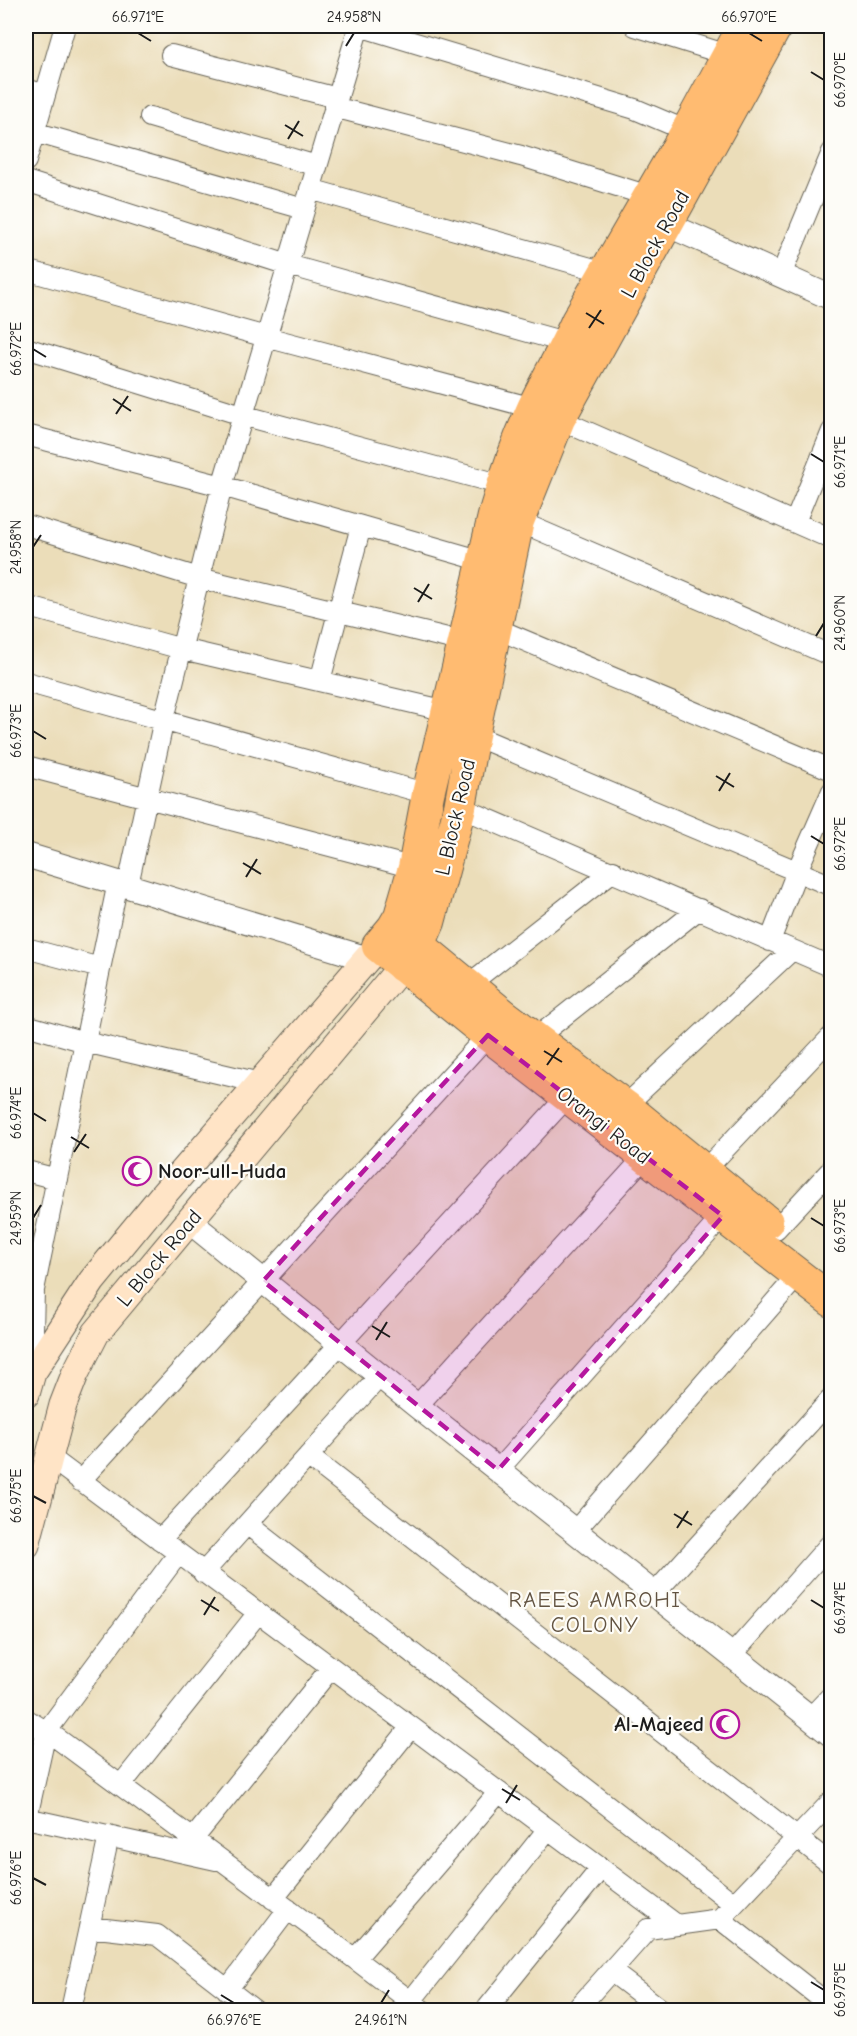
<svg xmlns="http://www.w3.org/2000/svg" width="857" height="2036" font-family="'Comic Neue',sans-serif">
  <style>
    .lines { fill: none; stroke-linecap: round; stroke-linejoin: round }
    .minor-casing { stroke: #646053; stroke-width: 22 }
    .tertiary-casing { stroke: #646053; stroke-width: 26 }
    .secondary-casing { stroke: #646053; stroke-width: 29 }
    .primary-casing { stroke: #646053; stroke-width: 34 }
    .minor { stroke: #fff; stroke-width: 20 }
    .tertiary { stroke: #fff; stroke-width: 24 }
    .secondary { stroke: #ffe4c6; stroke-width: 27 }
    .primary { stroke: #ffbb71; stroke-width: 32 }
    .marked { fill: #b5179e; fill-opacity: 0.2; stroke: #b5179e; stroke-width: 4.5; stroke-dasharray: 12 8; stroke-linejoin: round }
    .ticks { fill: none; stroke: #1c1c1c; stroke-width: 2 }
    .labels { text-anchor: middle; stroke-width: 4.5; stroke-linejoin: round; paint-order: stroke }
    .street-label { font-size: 21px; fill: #1c1c1c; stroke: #fdfcf7 }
    .poi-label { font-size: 21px; font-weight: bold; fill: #1c1c1c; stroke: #fdfcf7; text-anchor: start }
    .neighbourhood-label { font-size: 22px; letter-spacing: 1.5px; fill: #625341; stroke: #fdfcf7 }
    .neatline { fill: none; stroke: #1c1c1c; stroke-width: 2 }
    .ticks-label { font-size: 15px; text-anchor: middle; fill: #1c1c1c }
  </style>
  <rect width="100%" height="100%" fill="#fdfcf7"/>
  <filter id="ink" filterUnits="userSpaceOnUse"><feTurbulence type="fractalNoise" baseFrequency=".0167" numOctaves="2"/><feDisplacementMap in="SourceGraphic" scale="12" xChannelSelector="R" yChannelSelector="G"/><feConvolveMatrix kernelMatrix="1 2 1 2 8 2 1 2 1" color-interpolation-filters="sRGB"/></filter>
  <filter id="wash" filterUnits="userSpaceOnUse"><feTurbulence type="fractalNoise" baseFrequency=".008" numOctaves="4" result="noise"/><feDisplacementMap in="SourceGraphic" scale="24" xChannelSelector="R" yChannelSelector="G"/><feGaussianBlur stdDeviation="1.35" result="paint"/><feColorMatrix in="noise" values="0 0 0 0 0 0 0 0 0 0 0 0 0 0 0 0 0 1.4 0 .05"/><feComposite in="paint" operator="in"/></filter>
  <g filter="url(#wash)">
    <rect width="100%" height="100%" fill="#ebddb9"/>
  </g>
  <g filter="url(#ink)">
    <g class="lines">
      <!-- minor casing -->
      <g class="minor-casing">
        <path id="minor" d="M359 26 635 109 687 131
          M635 26 728 55
          M171 55 337 98
          M26 89 45 95
          M334 107 521 156 649 196
          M150 117 317 166
          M34 132 304 209
          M26 161 65 26
          M26 181 288 265 568 343
          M310 189 605 272
          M26 270 266 337 533 408 832 539
          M781 275 832 152
          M26 348 242 415 503 485
          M26 435 222 486 483 561
          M518 521 832 656
          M795 522 832 431
          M26 525 199 578 464 642
          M26 606 182 649 447 711
          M495 628 832 770
          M320 681 361 526
          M26 682 428 794
          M473 735 832 886
          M26 766 414 868
          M460 807 832 967
          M128 885 164 719 222 486 359 26
          M770 941 797 871 832 791
          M26 948 100 968
          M459 992 613 871
          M26 1025 85 1042 260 1083
          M536 1038 699 909
          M625 1106 792 950
          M26 1171 57 1179
          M703 1172 832 1036
          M776 1229 832 1169
          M32 1373 34 1290 118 882
          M417 1406 651 1150
          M48 1456 677 1925
          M308 1456 832 1865
          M498 1470 723 1216
          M80 1481 488 1035
          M247 1524 734 1904
          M575 1531 799 1274
          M160 1540 567 1097
          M203 1573 380 1376
          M654 1594 832 1398
          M732 1655 832 1542
          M810 1718 832 1695
          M26 1719 58 1739 355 1959 422 2010
          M121 1785 258 1613
          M26 1818 216 1860
          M26 1822 46 1732 178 1554
          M193 1839 331 1668
          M273 1899 411 1727
          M720 1919 832 2007
          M89 1927 157 1935 254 2010
          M355 1959 499 1792
          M612 1972 662 2010
          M227 1990 288 1909
          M410 2002 548 1829
          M71 2010 109 1836
          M486 2010 601 1868
          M576 2010 648 1929 720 1919 832 1801"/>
      </g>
      <!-- tertiary casing -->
      <g class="tertiary-casing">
        <path id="tertiary" d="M666 224 832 298
          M26 855 368 959
          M189 1221 417 1406 832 1735"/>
      </g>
      <!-- secondary casing -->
      <g class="secondary-casing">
        <path id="secondary" d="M26 1394 32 1373 92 1281 162 1196 378 946
          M26 1545 63 1405 75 1374 96 1333 402 966"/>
      </g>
      <!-- primary casing -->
      <g class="primary-casing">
        <path id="primary" d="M744 26 687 131 577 321C564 351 547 378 533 408 518 441 505 477 495 512L428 794 414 868 400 916 393 928 378 946 488 1035 832 1301
          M401 933 419 945 504 1015 625 1106 767 1222
          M402 966 419 945 429 922 460 807 473 735 518 521 559 419 776 26"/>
      </g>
      <!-- minor -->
      <use href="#minor" class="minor"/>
      <!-- tertiary -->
      <use href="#tertiary" class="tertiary"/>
      <!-- secondary -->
      <use href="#secondary" class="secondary"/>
      <!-- primary -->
      <use href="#primary" class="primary"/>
    </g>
  </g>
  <!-- marked area -->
  <path class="marked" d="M488 1035 723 1216 498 1470 263 1281Z"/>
  <!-- ticks -->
  <path class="ticks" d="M138 33 151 41M749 33 762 41M346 46 354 33M811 72 824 80M285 125 303 136M288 139 299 121M586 313 604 324M589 328 601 310M33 349 46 357M113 399 131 411M116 414 128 396M811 454 824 462M33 547 41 535M414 588 432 599M418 602 429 584M816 636 824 623M33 731 46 739M716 776 734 787M719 791 730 773M811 836 824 844M243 863 261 874M246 877 257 859M544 1051 562 1062M547 1065 559 1048M33 1113 46 1121M71 1137 89 1148M74 1152 86 1134M33 1218 41 1205M811 1218 824 1226M372 1326 390 1337M376 1340 387 1322M33 1496 46 1503M674 1514 692 1525M677 1528 688 1511M201 1600 219 1611M811 1600 824 1608M204 1615 215 1597M502 1789 520 1800M506 1803 517 1785M33 1878 46 1885M811 1982 824 1990M221 1995 234 2003M381 2003 389 1990"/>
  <!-- icons -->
  <defs>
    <g id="mosque-ring" transform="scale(1.5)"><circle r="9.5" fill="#fdfcf7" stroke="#b5179e" stroke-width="1.5"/><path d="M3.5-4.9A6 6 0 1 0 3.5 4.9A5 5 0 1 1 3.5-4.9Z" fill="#b5179e"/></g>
  </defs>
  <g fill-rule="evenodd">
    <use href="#mosque-ring" x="137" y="1171"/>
    <use href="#mosque-ring" x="725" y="1724"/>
  </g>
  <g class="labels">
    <!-- street labels -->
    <g class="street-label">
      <text transform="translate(655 244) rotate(-61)" y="7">L Block Road</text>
      <text transform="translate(455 817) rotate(-77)" y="7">L Block Road</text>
      <text transform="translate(604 1125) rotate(38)" y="7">Orangi Road</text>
      <text transform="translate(159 1258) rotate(-50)" y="7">L Block Road</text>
    </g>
    <!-- poi labels -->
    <g class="poi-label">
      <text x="158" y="1178">Noor-ull-Huda</text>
      <text x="704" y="1731" text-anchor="end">Al-Majeed</text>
    </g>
    <!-- neighbourhood labels -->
    <g class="neighbourhood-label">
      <text x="595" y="1607">RAEES AMROHI<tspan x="595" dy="25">COLONY</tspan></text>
    </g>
  </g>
  <!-- margin -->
  <rect width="857" height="2036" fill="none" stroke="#fdfcf7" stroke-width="66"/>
  <rect x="33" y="33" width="791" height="1970" class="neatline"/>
  <g class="ticks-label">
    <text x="138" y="22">66.971°E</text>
    <text x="354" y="22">24.958°N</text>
    <text x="749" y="22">66.970°E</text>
    <text transform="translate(840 80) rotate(-90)" y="5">66.970°E</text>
    <text transform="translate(16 349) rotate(-90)" y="5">66.972°E</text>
    <text transform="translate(840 462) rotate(-90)" y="5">66.971°E</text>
    <text transform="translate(16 547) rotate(-90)" y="5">24.958°N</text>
    <text transform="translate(840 623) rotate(-90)" y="5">24.960°N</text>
    <text transform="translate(16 731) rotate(-90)" y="5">66.973°E</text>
    <text transform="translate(840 844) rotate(-90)" y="5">66.972°E</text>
    <text transform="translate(16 1113) rotate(-90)" y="5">66.974°E</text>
    <text transform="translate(16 1218) rotate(-90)" y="5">24.959°N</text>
    <text transform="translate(840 1226) rotate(-90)" y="5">66.973°E</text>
    <text transform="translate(16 1496) rotate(-90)" y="5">66.975°E</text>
    <text transform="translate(840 1608) rotate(-90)" y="5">66.974°E</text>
    <text transform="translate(16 1878) rotate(-90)" y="5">66.976°E</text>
    <text transform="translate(840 1990) rotate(-90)" y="5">66.975°E</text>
    <text x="234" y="2025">66.976°E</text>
    <text x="381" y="2025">24.961°N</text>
  </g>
</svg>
